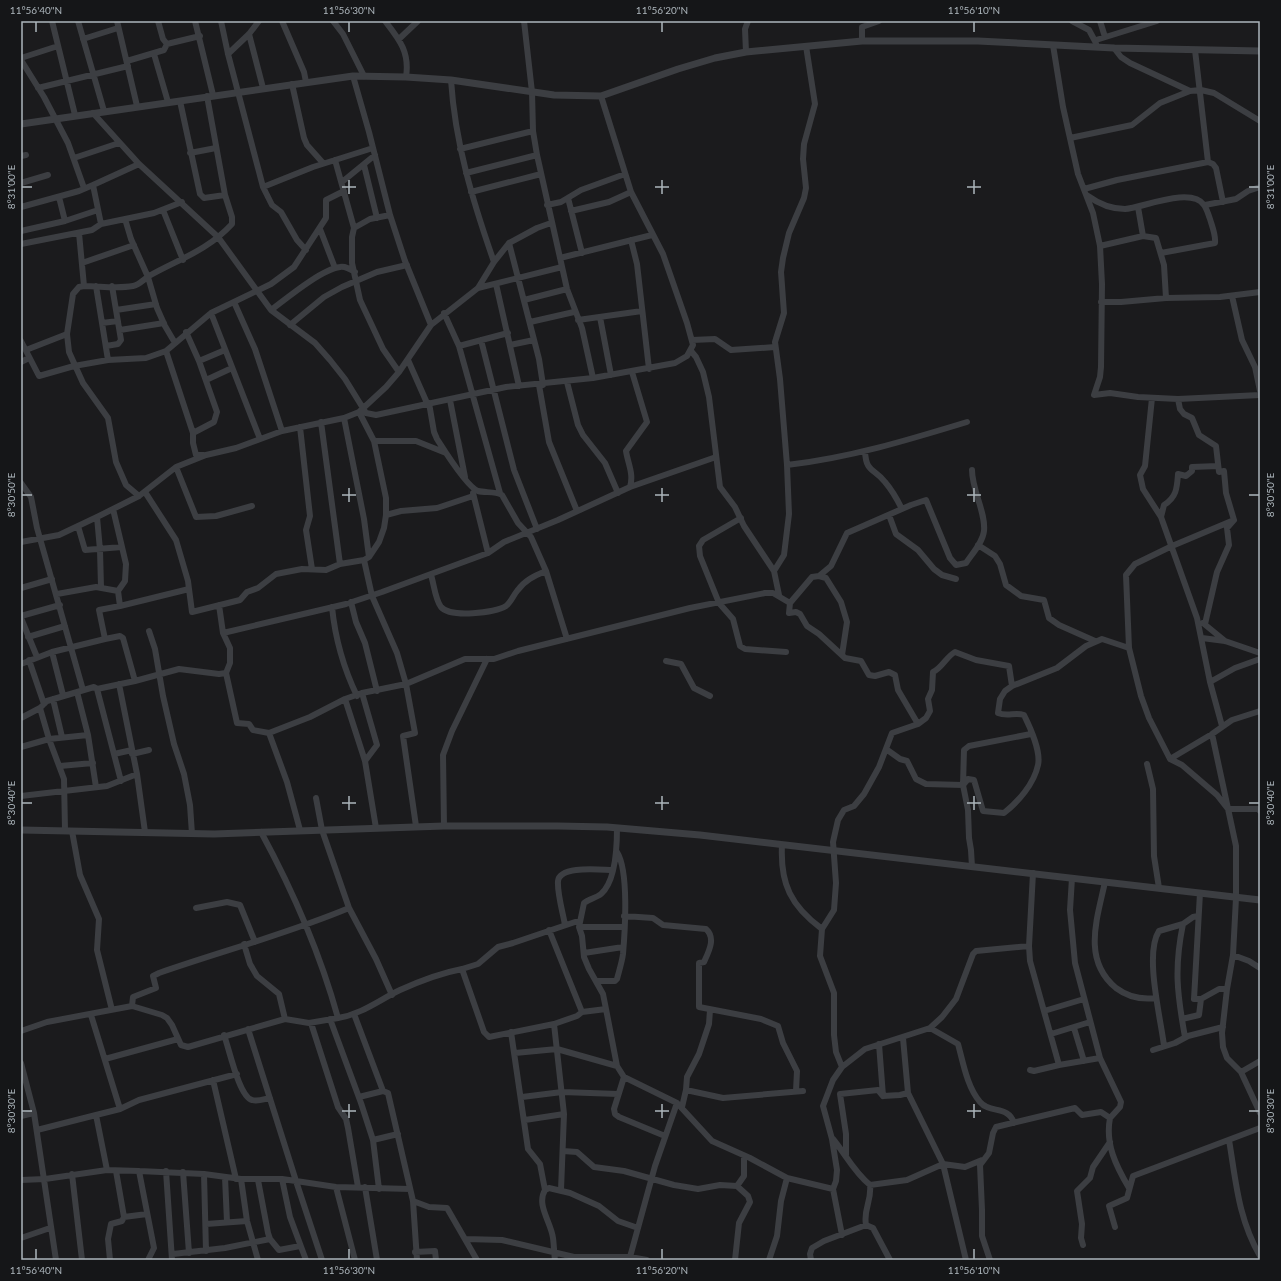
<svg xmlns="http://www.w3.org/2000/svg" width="1281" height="1281" font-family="Lato,sans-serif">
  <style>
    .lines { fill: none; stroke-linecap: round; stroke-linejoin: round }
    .minor { stroke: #3c3e42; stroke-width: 6 }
    .tertiary { stroke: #3c3e42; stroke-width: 7 }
    .ticks { fill: none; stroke: #adb6bc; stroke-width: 1.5 }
    .neatline { fill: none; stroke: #adb6bc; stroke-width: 1.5 }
    .ticks-label { font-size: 10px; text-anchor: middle; fill: #adb6bc }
  </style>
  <rect width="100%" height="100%" fill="#1b1b1d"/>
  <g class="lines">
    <!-- minor -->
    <path class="minor" d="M52 21 75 115
      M78 21 104 111
      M117 21 137 106
      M158 21 163 39 167 44 200 36
      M195 21 213 95
      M221 21 228 54 263 187 272 205 281 212 297 240 306 250
      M282 21 304 72 306 82
      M333 21 343 34 364 76
      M385 21C399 39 410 52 406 77
      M524 21 532 92 533 131 537 155 567 289 582 328 593 378
      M1072 21 1089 30 1096 43
      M1100 21 1105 37
      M249 34 263 88
      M83 39 118 28
      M399 39 418 21
      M1096 40 1157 21
      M862 41V27L879 21
      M1053 45 1063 107 1078 174 1093 213 1100 246 1102 284 1101 367 1100 377 1094 395 1110 393 1138 397 1178 399 1260 395
      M1114 48 1121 57 1130 63 1190 91
      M1195 50 1208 162
      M746 52 745 29 748 21
      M154 54 168 102
      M228 54 249 34 259 21
      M21 58 58 46
      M21 60 44 97 68 143 84 188
      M127 61 164 50 167 44
      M353 76 369 132 390 215 405 261 431 325
      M451 80C455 143 473 202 494 262
      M292 84 304 138 307 145 323 163
      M38 88 128 66
      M180 101 200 194 204 198 225 195
      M93 113 139 164 218 237 271 310 315 343 330 360 345 379 366 413 376 415 506 387 593 378 675 363 687 356 693 345 687 323 663 254 631 192 601 96
      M1070 138 1132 125 1160 103 1190 91 1201 90 1214 93 1260 121
      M460 149 533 131
      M190 153 216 148
      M21 156 26 155
      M74 158 119 143
      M335 160 354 228 352 237V263L360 300 383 349 399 372
      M364 165 377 218
      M466 173 537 155
      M342 182 375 155
      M21 183 48 175
      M93 185 139 164
      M263 187 313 167 373 148
      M1084 189 1117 180 1208 162 1213 164 1216 168 1223 202
      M471 192 541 174
      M1088 196C1099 204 1110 209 1125 209 1142 208 1191 186 1204 205 1207 209 1208 214 1210 219 1212 226 1216 235 1215 243L1161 253
      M59 197 65 221
      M568 198 582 253
      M547 205 561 202 581 190 625 174
      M1205 205 1236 199 1248 191 1260 187
      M21 207 79 191 93 185 101 224
      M1138 207 1143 236
      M163 210 183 260
      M571 211 609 202 631 192
      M125 219 131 239 148 277 157 308 165 326 175 343
      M354 228 370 219 390 215
      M320 229 335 268
      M21 231 65 221 98 210
      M79 233 84 286C100 286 117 289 133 286 139 285 144 279 149 276 179 259 207 251 232 224V217L225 195 207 96
      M631 240 637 264 649 369
      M509 243 539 359 543 385
      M21 244 92 230 101 224 154 213 182 202
      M1100 246 1143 236 1156 238 1164 265 1166 298
      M560 258 652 235
      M82 263 134 245
      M496 284 519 386
      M84 286 79 287 73 294 67 334 69 352 83 383 108 418 116 462 126 485 139 496
      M96 286 108 360
      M478 288 562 267
      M1232 296 1242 340 1255 367 1260 391
      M524 300 567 289
      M234 302 255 349 282 431
      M1101 302H1121L1166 298 1220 297 1260 292
      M116 310 156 304
      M271 310C287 298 322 269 340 267 345 266 350 269 355 272
      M211 313 260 439
      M444 313 459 346 500 493
      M600 317 611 375
      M578 320 642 311
      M530 322 574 312
      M102 323 118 321
      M290 325 324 297 342 287 377 272 407 265
      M120 330 164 323
      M186 332 199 361 217 412 214 422 193 433
      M481 340 514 470 537 529
      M692 340 715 339 731 350 775 347
      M21 341 39 376 74 366 108 360 146 358 166 351 211 313 271 284 294 267 326 218V200L344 191
      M510 345 534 340
      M106 346 118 344 121 340 112 286
      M459 346 508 333
      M26 350 67 334
      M166 351 193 433V443L196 455H204
      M691 351 696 357 703 372 709 397 720 487 735 507 744 526 774 571 779 595
      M408 360 427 403
      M199 361 225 350
      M21 362 29 358
      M206 380 232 368
      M567 382 578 425 583 435 605 463 618 493
      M539 385 549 442 577 511
      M1152 398 1145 466 1140 475 1143 489 1161 517 1197 618 1210 682 1222 726
      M1178 399 1180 409 1184 414 1192 418 1199 435 1216 446 1219 472 1224 471 1226 493 1234 520 1227 528 1229 545 1217 572 1205 624
      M450 400 465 477
      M429 403 434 432 437 439C444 450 467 487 478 491 485 493 495 491 502 495L518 523 531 537 546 571 567 639
      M344 418 364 519 369 557
      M321 422 340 564
      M300 427 310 516 306 530 312 569
      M374 441H416L446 453
      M865 451C866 473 874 468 885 482 892 490 897 499 902 509
      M787 465C849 458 908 440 967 422
      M176 467 196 517 216 516 252 506
      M21 483 31 497 37 528 83 690
      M630 487C634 474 628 464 626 451L647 422 632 372
      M473 493 488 553
      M386 515 401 511 437 508 473 496
      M889 515 896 534 918 550 934 569 942 575 956 579
      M97 517 100 550 101 587
      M1161 517 1164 505C1177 497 1177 487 1178 474L1186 476 1192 471V467L1218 466
      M741 518 703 540 699 546 700 556 719 603 733 619 740 646 745 649 786 652
      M1234 520 1172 546 1135 564 1126 575 1129 648 1141 696 1149 718 1170 759 1182 765 1217 795 1228 809H1258L1260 811
      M78 526 85 550 122 547
      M21 542 59 535 97 517 139 496 176 467 206 455 236 448 282 431 344 418 359 412 386 387 399 372 431 325 478 288 494 262 509 243 537 228 551 223
      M978 545 995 556 1000 564 1006 585 1021 596 1044 600 1049 618 1059 625 1095 641
      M364 560 372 596 397 653 406 684 415 733 403 736 416 826
      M774 571 784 555 789 514 787 465 780 379 775 342 784 313 781 272 783 258 789 233 804 198 806 188 803 159 804 144 815 104 806 46
      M431 575C434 584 435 599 441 607 450 618 495 613 506 606 511 602 513 596 517 591 525 580 534 576 546 571
      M819 576 831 566 847 533 911 505 926 500 950 558 956 565 966 563C972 554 983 542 984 531 986 513 972 490 972 470
      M21 588 52 579
      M189 589 192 612 240 600 247 592 258 588 276 574 302 569 326 570 340 564 364 560 369 557 379 542 384 528 386 515V498L374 441 359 412
      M57 594 96 587 118 591
      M351 602 356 622 365 643 377 691
      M219 605 223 633 230 648V663L226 673 237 723 249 724 253 730 269 733 287 782 300 830
      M120 606 189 589 188 581 176 540 145 492
      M332 607C335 637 344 669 357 696
      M21 616 60 605
      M21 618 37 657
      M1203 623 1225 641
      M149 631 155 649 163 696 174 744 184 774 190 805 192 834
      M223 633 346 604 382 592 488 553 504 542 558 520 630 487 716 457
      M28 637 65 626
      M1202 638 1225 641 1260 653
      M52 652 63 695
      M842 655 847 622 841 602 826 578 819 576 812 577 790 603 789 613 796 612 800 614 807 626 819 634 845 658 861 661 869 675 875 676 889 672 895 675 898 690 918 724
      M29 660 44 704
      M666 661 681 664 694 688 710 696
      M21 664 52 652 105 639
      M135 681 179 669 219 674 226 673
      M1210 682 1235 668 1260 659
      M119 684 137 774 145 832
      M97 689 121 781
      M77 692 88 735 96 787
      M362 693 377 745 365 761 376 828
      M53 699 62 737
      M345 699 365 761
      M40 708 49 739 64 779 65 830
      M21 718 40 708 47 701 94 687 97 689 135 681 123 638 120 636 105 639 99 610 120 606 118 591 125 581 126 564 113 509
      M269 733 310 717 345 699 362 693 406 684 465 659H494L518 651 690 608 765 593H773L790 603
      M1212 734 1236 846V898L1233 955 1227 989 1222 1033 1223 1047 1227 1058 1241 1072 1260 1113
      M21 747 49 739 88 735
      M886 749 900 759 907 761 916 779 926 784 963 785 968 779 974 780 983 811 1004 813C1018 802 1034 784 1038 765 1041 752 1030 727 1024 715 1015 712 1007 717 998 713L1000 699 1005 691 1012 686 1057 668 1086 646 1102 639 1129 648
      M114 754 132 750
      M132 754 149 750
      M1170 759 1212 734 1232 720 1260 711
      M1147 764 1153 789 1154 856 1159 888
      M60 766 93 763
      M21 796 107 786 137 774
      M316 798 322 830 349 908
      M444 826 443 755 452 731 487 659
      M72 831 80 875 99 919 97 950 112 1010
      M782 845C780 884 791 906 822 929
      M972 867 971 850 969 838 968 810 963 785 964 750 969 746 1031 734
      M1033 873 1029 946 1030 961 1059 1065 1100 1058
      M1072 878 1070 910 1075 963 1100 1058 1121 1102 1120 1107 1110 1118C1105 1144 1116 1166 1129 1188
      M1105 882C1097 919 1082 960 1116 988 1128 997 1141 1000 1156 998
      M1200 893 1194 999H1201
      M196 908 227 902 240 905 255 942
      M624 916 653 918 663 925 706 929C716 938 709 951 704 962L699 963V1007L761 1019 778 1026 783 1043 797 1071 796 1091
      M565 925C563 913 557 893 558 881 560 865 601 870 613 870
      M579 927H624
      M549 930 582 1012
      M244 944 250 964 257 976 279 994 285 1019
      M584 953 623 947
      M1233 955 1249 961 1260 968
      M462 969 478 964 498 947 513 943 575 922H579
      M597 981H615L617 979C619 971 622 962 623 954 625 931 629 871 617 852
      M132 1006 133 997 156 988 153 976 159 973C222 951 287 934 349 908L376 959 392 995
      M606 1009 617 1066 624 1077 677 1103 712 1141 750 1158 787 1178 833 1189
      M1044 1011 1084 999
      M354 1014 383 1091
      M91 1015 120 1109
      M338 1018C362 1014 379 1000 400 990 420 981 441 973 462 969L484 1032 489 1037 554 1024 577 1016 582 1012 606 1009 603 994 589 969 584 957 582 936 579 927 584 903C589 899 596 898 601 894 616 881 617 846 617 828
      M330 1019 361 1103 373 1140 379 1189
      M1182 1019 1199 1015 1201 999 1219 989H1227
      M311 1023 338 1107 346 1119 348 1128 358 1187
      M554 1024 564 1114 561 1190
      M930 1028 958 1044C963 1062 967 1087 980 1102 990 1114 1008 1105 1014 1123
      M1074 1028 1084 1061
      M248 1029 296 1181 336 1187 410 1189
      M21 1031 47 1022 132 1006 162 1015 167 1018 172 1025 181 1045 188 1047 285 1019 309 1023 338 1018C320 953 293 891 261 832
      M511 1032 528 1149 540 1164 545 1190C536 1205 551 1222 553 1238 554 1245 554 1253 555 1260
      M1051 1034 1090 1022
      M224 1035C229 1048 239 1097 252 1100 258 1102 264 1099 270 1098
      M1185 1037C1177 993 1174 968 1183 924L1193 917 1198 916
      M879 1044 883 1096
      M1164 1046C1161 1019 1144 954 1159 931L1183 924
      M1153 1050 1175 1043 1188 1036 1223 1027
      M515 1053 557 1049 617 1066
      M105 1059 178 1039
      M21 1063 34 1113 56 1260
      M842 1067 836 1052 834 1035V993L820 956 822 929 834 910 836 883 833 842 838 820 844 810 854 806 864 794 879 767 892 733 918 724 926 718 930 711 928 699 932 690 933 672C942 668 946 657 955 652L976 660 1009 666 1012 686
      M1030 1070 1034 1071 1059 1065
      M1241 1072 1260 1061
      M624 1077 614 1109 615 1114 619 1117 665 1136
      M213 1080 236 1179
      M686 1090 687 1077 699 1054 709 1024 710 1010
      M908 1093 943 1164 966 1260
      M883 1096 900 1095 908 1093 903 1038
      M359 1097 383 1091 388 1093 413 1201 417 1260
      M522 1097 562 1092 618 1094
      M682 1107 686 1090 723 1098 803 1091
      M96 1115 120 1109 139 1100 237 1074
      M21 1116 34 1113
      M525 1120 564 1114
      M37 1130 96 1115 107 1170
      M833 1139C846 1155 854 1172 870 1185 872 1201 863 1209 866 1225
      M373 1140 398 1134
      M1229 1140C1236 1181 1238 1218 1260 1256
      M563 1151 577 1152 594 1167 624 1171 674 1185 698 1189 720 1185 737 1186 748 1196 750 1202 739 1223 735 1260
      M846 1155V1134L840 1094 878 1090 883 1096
      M116 1171 124 1217
      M139 1171 154 1248 148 1260
      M166 1171 172 1260
      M183 1172 189 1253
      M72 1174 82 1260
      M204 1174 206 1251
      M225 1177 227 1222
      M241 1179 247 1221 258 1260
      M282 1179 290 1217 306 1260
      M21 1180 45 1179 107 1170 139 1171 204 1174 241 1179H282L296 1181 322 1260
      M258 1180 268 1233 270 1239 279 1250 300 1246
      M870 1185 907 1180 943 1164 965 1167 982 1160
      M737 1186 744 1176V1156
      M336 1187 355 1260
      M365 1187 377 1260
      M545 1190 549 1188 570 1193 599 1206 618 1221 638 1228
      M413 1201 429 1207 447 1208 477 1260
      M206 1224 247 1221
      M1115 1227 1109 1206 1127 1198 1133 1176 1260 1128
      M842 1235 833 1189 836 1181 837 1170 832 1139 823 1106 833 1080 842 1067 865 1049 930 1028 942 1017 956 999 973 954 976 951 1029 946
      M21 1238 50 1228
      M466 1239 502 1240 574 1257H630L647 1260
      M1083 1245 1081 1238 1082 1224 1077 1191 1090 1178 1093 1167 1110 1142
      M415 1252 435 1251 436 1260
      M173 1254 225 1248 270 1239
      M630 1257 655 1166 677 1103
      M110 1260 108 1239 111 1224 122 1221 124 1217 147 1214
      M769 1260 777 1236 781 1201 787 1178
      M811 1260 810 1254 812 1248 824 1241 866 1225 873 1228 890 1260
      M990 1260 982 1236V1210L980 1165 989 1153 993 1133 996 1127 1075 1108 1082 1115 1101 1112 1110 1118"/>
    <!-- tertiary -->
    <path class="tertiary" d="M21 124 353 76 406 77 451 80 554 95 601 96 678 69 715 58 746 52 862 41H978L1114 48 1260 51
      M21 830 214 834 444 826H558L607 827 700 835 1260 900"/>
  </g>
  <!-- ticks -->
  <path class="ticks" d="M36 22V32M349 22V32M662 22V32M974 22V32M349 180V194M662 180V194M974 180V194M22 187H32M342 187H356M655 187H669M967 187H981M1249 187H1259M349 488V502M662 488V502M974 488V502M22 495H32M342 495H356M655 495H669M967 495H981M1249 495H1259M349 796V810M662 796V810M974 796V810M22 803H32M342 803H356M655 803H669M967 803H981M1249 803H1259M349 1104V1118M662 1104V1118M974 1104V1118M22 1111H32M342 1111H356M655 1111H669M967 1111H981M1249 1111H1259M36 1249V1259M349 1249V1259M662 1249V1259M974 1249V1259"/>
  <!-- border -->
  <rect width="1281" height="1281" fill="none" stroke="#151618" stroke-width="44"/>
  <rect x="22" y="22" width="1237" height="1237" class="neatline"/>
  <g class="ticks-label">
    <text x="36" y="14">11°56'40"N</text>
    <text x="349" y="14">11°56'30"N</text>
    <text x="662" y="14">11°56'20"N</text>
    <text x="974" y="14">11°56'10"N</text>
    <text transform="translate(1270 187) rotate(-90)" y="4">8°31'00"E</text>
    <text transform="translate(11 187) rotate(-90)" y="4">8°31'00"E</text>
    <text transform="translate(1270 495) rotate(-90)" y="4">8°30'50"E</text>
    <text transform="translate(11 495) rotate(-90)" y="4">8°30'50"E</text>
    <text transform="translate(1270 803) rotate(-90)" y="4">8°30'40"E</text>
    <text transform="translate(11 803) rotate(-90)" y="4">8°30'40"E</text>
    <text transform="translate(1270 1111) rotate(-90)" y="4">8°30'30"E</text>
    <text transform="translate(11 1111) rotate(-90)" y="4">8°30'30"E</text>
    <text x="36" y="1274">11°56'40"N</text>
    <text x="349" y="1274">11°56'30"N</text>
    <text x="662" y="1274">11°56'20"N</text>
    <text x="974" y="1274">11°56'10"N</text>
  </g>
</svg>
